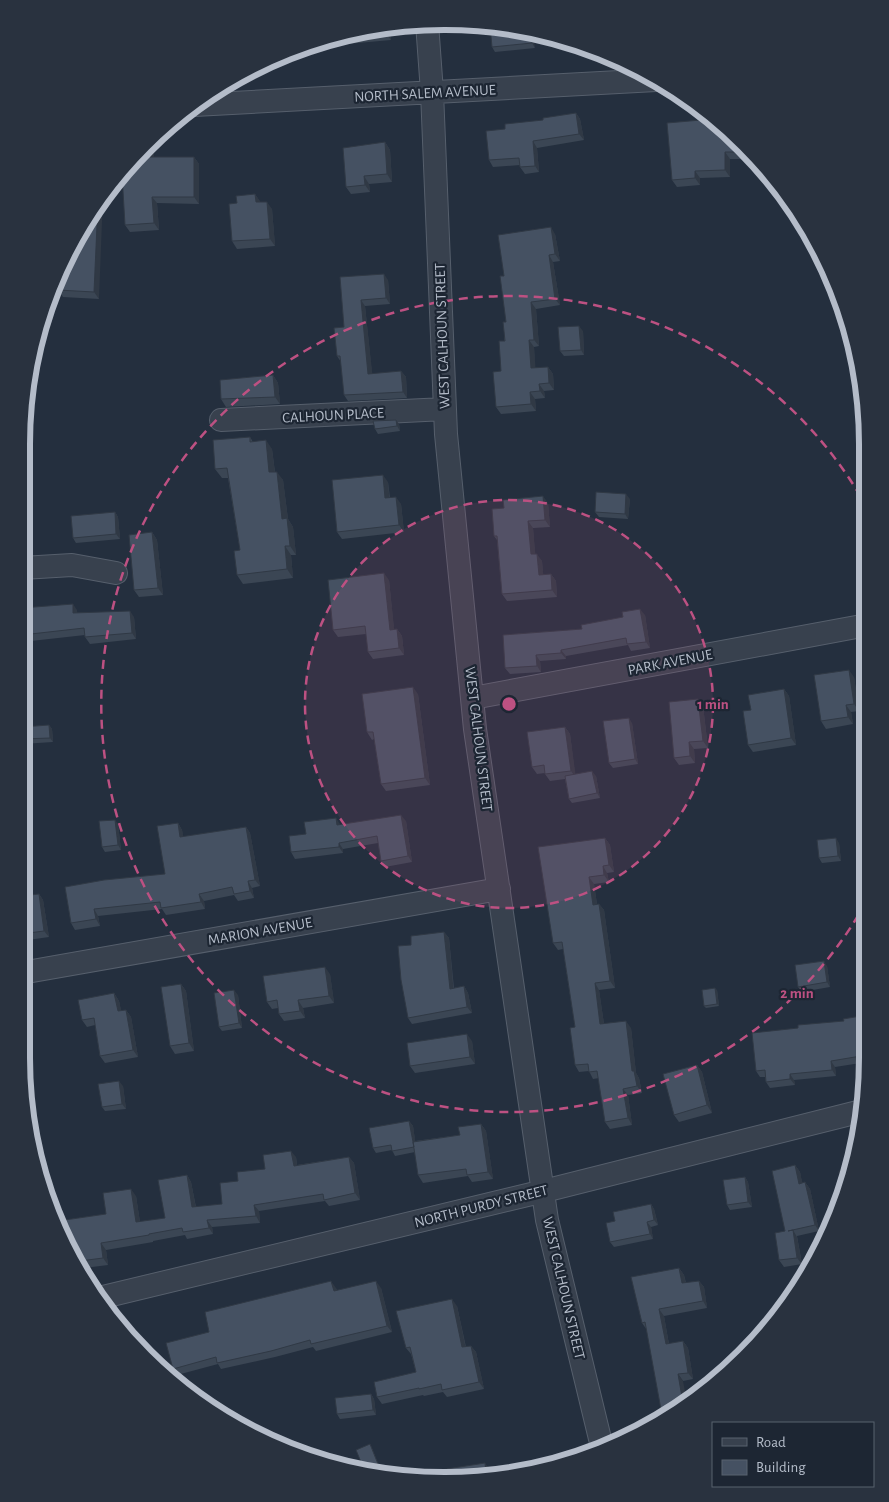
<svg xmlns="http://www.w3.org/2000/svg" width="889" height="1502" font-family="'Alegreya Sans',sans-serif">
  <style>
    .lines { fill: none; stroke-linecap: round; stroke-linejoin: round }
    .minor-casing { stroke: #565f6c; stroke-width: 24 }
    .minor { stroke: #38414e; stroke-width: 22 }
    .wall { fill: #3b4654 }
    .shaded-wall { fill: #303945 }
    .building { fill: #455162; stroke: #303945 }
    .ring { fill: none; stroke: #bd5182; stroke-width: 2.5; stroke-dasharray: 9 6 }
    .labels { text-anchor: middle; stroke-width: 4.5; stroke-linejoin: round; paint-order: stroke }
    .street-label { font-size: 15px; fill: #b4bcc9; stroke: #1d2633 }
    .rim { fill: none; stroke: #b4bcc9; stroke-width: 6 }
    .centre { fill: #bd5182; stroke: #1d2633; stroke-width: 2.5 }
    .ring-label { font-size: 15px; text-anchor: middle; font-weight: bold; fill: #bd5182; stroke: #1d2633; stroke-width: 4.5; stroke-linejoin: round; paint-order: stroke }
  </style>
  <rect width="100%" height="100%" fill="#242f3e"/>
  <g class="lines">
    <!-- minor casing -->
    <g class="minor-casing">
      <path id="minor" d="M427 23 432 92 446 434 475 729 547 1220 602 1447
        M194 105 656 80
        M221 420 445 409
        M22 568 72 565 116 573
        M473 698 867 625
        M21 973 499 889
        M99 1298 544 1191 862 1111"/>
    </g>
    <!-- minor -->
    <use href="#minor" class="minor"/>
  </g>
  <!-- wall -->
  <path class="wall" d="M389 27 391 40 302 48 362 29Z
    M527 29 535 48 495 52 492 47Z
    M576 113 580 119 584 140 537 148 539 172 525 174 520 167V165L493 167 489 160 505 129Z
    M703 113 742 147V159H730V177L700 178V185L677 187 672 180 701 120Z
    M385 142 390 150 392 182 369 184 370 192 351 194 346 187Z
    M154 154V157H194L199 164V204L157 203 159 230 130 232 125 225Z
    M255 194 260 202 272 209 275 246 237 249 232 241 237 203Z
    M93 209 99 299 63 297 58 290Z
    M555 234 560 261 553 262 560 305 536 309 539 346 534 347 535 368 548 367 553 374 554 390 544 391 545 398 535 399 536 411 501 414 496 407 501 371 506 322 504 276Z
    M340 277 388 280 390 304 365 306 372 374 401 371 406 377 407 398 348 401 344 395 341 362 337 356 344 327Z
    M583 331 584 355 564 356 560 351Z
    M273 375 278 383 280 404 226 407 221 399Z
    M399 424 400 431 378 434 375 429Z
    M250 437 253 442 272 449 275 472 283 480 288 519 293 527 296 555H291L293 578 243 584 237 575 240 550 228 478H222L215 469Z
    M388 482 390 498 401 504 404 532 342 539 337 532Z
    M630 499 628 519 599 517 595 512Z
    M548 503 550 527 533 528 535 554 542 561 543 575 551 574 556 581 557 597 507 601 502 594 497 540 494 536Z
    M115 512 118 517 120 539 76 543 73 538Z
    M152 532 157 540 163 595 139 597 134 590Z
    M389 580 394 630 397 629 402 636 404 655 373 659 368 652 366 634 338 637 333 630Z
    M22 608 77 610V613L134 617 136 639 90 644 85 637V635L22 642Z
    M645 615 650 648 631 651 628 645 566 656V659L540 661 541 672 510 674 505 668 582 629Z
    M854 677 859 711 851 712 853 724 826 729 821 721Z
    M784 689 789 696 796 745 753 752 748 745 751 710Z
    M418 694 430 785 386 791 381 784 374 739 372 740 367 732Z
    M703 706 708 748 694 749 695 763 679 765 674 758Z
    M632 723 638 764 613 768 609 763Z
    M49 725 52 729 53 742 22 744V727Z
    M565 727 570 734 575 774 596 776 600 798 572 803 569 799 565 779 550 781 545 774V773L537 774 532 767Z
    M406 821 412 862 385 867 381 861 378 843 343 849V853L295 859 291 852 306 834 340 825Z
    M178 823 182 830 183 837 246 827 250 833 260 886 252 888 254 898 238 901 234 895 204 901 205 909 166 915 162 909 98 916 100 926 75 930 71 923 65 887 165 874Z
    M118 824 121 850 105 852 102 847Z
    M605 838 610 845 614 872 607 873 609 882 594 884 597 904H599L604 910 615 988 599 990 604 1024 631 1028 636 1073 639 1078 642 1093 628 1095 632 1125 610 1129 605 1122 599 1078 593 1079 589 1071 579 1072 575 1065V1027L563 949 558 950 553 943Z
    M839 843 841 861 822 863 819 858Z
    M22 873 25 896 39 894 43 900 49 937 21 941Z
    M444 932 449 938 454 988 464 986 468 993 472 1013 412 1024 408 1018 411 945Z
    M827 966 830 987 801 992 798 987Z
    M330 974 334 1003 303 1008 305 1018 284 1021 279 1014 278 1008 272 1009 267 1002Z
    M181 984 186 991 194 1051 175 1054 170 1046Z
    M717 990 719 1006 706 1008 704 1006Z
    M114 993 119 1001 121 1011 126 1010 131 1017 138 1057 105 1063 100 1056 95 1025 87 1027 82 1020Z
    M238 995 242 1028 222 1031 219 1027Z
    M867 1015V1062L835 1067 836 1076 794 1080 795 1085 770 1088 766 1082 765 1077H760L756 1071 798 1028 844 1021Z
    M472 1041 475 1064 415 1073 410 1066Z
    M697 1065 702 1072 712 1113 679 1122 674 1115Z
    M123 1086 126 1109 105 1111 102 1107Z
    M409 1121 413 1126 415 1141 460 1135 481 1124 486 1131 493 1179 472 1182 468 1176 423 1183 418 1175 415 1152 395 1156 392 1150 376 1153 373 1148Z
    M296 1157 297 1165 349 1157 354 1163 360 1200 329 1206 325 1201 259 1211 260 1223 212 1227 213 1234 187 1239 185 1235 153 1241V1242L106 1250 108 1265 84 1268 58 1221 106 1214 136 1196 140 1222 165 1218 187 1175 191 1182 196 1207 222 1204 238 1181 265 1169Z
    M795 1165 800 1172 802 1183 805 1182 810 1189 819 1231 797 1236 802 1264 784 1267 779 1260 785 1231Z
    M745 1177 748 1182 752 1207 730 1210 727 1205Z
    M52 1180 54 1196 46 1197 44 1193Z
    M651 1204 654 1209 658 1225 651 1227 653 1239 614 1247 610 1242 615 1221Z
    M679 1268 684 1275 686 1283 699 1281 704 1287 707 1308 664 1316 669 1344 683 1341 688 1348 693 1379 683 1381 642 1323Z
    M336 1288 337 1291 381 1288 392 1332 316 1351 313 1347 275 1357 221 1369 218 1364 177 1375 173 1369 209 1332Z
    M457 1306 466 1347 471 1346 476 1352 484 1389 447 1397 443 1392 424 1396 423 1395 382 1404 377 1397 416 1372 411 1354 406 1348Z
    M371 1394 374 1399 376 1415 340 1419 337 1414Z
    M371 1446 379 1466 373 1469 363 1467Z"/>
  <!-- shaded-wall -->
  <path class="shaded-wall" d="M384 27H389L391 40 384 31Z
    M530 30 533 31 535 48 532 43Z
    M576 113 580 119 584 140 579 134Z
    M533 141 537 148 539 172 535 166Z
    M385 142 390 150 392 182 387 174Z
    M737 143 742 147V159L737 152Z
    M149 147 154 154V163L150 157Z
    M725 152 730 159V177L725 170Z
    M194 157 199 164V204L194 197Z
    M695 171 700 178V185L695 178Z
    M364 176 369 184 370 192 365 185Z
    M255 194 260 201 261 209 256 202Z
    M103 196 99 299 94 292 98 203Z
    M152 197 157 203 159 230 154 223Z
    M267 202 272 209 275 246 270 239Z
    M551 227 555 234 560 261 555 254Z
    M549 255 553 262 560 305 555 299Z
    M384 274 388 280 390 304 386 298Z
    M361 300 365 306 373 380 368 374Z
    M531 302 536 309 539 346 534 340Z
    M579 326 583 331 584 355 581 350Z
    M529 340 534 347 536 375 531 368Z
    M548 367 553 374 554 390 549 383Z
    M401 371 406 377 407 398 403 392Z
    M273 375 278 383 280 404 275 397Z
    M539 384 544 391 545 398 540 391Z
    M530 392 535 399 536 411 531 404Z
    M396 420 399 424 400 431 397 426Z
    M266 440 272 449 276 481 269 472Z
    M277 472 283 480 288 519 293 527 296 555 290 546 282 519Z
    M383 475 388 482 390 505 385 498Z
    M626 494 630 499 628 519 625 514Z
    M543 496 548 503 550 527 545 520Z
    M396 497 401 504 404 532 399 525Z
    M115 512 118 517 120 539 116 534Z
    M528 521 533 528 536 561 531 554Z
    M152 532 157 540 163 595 158 588Z
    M285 546 291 555 293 578 287 569Z
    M537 554 542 561 544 582 539 575Z
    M384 573 389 580 395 637 390 630Z
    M551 574 556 581 557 597 552 590Z
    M73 604 77 610 78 620 73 613Z
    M640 609 645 615 650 648 646 642Z
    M130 611 134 617 136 639 132 633Z
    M397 629 402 636 404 655 399 648Z
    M561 650 566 656V659L561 653Z
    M536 655 540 661 541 672 537 666Z
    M849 670 854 677 859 711 854 704Z
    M413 687 418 694 430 785 425 778Z
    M784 689 789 696 796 745 791 738Z
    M698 699 703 706 708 748 703 741Z
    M846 705 851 712 853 724 848 717Z
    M629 718 632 723 638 764 635 759Z
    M49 725 52 729 53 742 50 738Z
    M565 727 570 734 576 778 571 771Z
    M689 742 694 749 695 763 690 756Z
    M592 771 596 776 600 798 597 793Z
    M401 815 406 821 412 862 408 856Z
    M336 818 340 824 341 832 337 825Z
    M115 820 118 824 121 850 118 845Z
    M178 823 182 830 185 844 180 837Z
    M246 827 250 833 260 886 255 880Z
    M605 838 610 845 614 872 609 865Z
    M836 838 839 843 841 861 838 856Z
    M339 843 343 849V853L339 847Z
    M603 866 607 873 609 882 604 875Z
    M22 873 26 902 21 896Z
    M589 877 594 884 598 911 593 905Z
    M248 881 252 888 254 898 250 891Z
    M39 894 43 900 49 937 44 931Z
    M199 894 204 901 205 909 201 902Z
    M599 904 604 910 615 988 610 981Z
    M94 909 98 916 100 926 96 919Z
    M444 932 449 938 454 995 450 989Z
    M824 961 827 966 830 987 827 982Z
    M325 967 330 974 334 1003 329 996Z
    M595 983 599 990 605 1031 600 1024Z
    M181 984 186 991 194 1051 189 1043Z
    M464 986 468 993 472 1013 467 1007Z
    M715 988 717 990 719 1006 717 1004Z
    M234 990 238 995 242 1028 239 1023Z
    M114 993 119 1001 123 1018 118 1011Z
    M298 1000 303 1008 305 1018 300 1011Z
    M126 1010 131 1017 138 1057 133 1050Z
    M626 1021 631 1028 636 1073 639 1078 642 1093 637 1086 632 1071Z
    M467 1034 472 1041 475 1064 470 1057Z
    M831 1061 835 1067 836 1076 832 1070Z
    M697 1065 702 1072 712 1113 707 1105Z
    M790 1074 794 1080 795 1085 790 1079Z
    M119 1081 123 1086 126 1109 122 1104Z
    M623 1089 628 1095 632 1125 628 1118Z
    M409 1121 413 1126 417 1152 414 1147Z
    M481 1124 486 1131 493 1179 488 1172Z
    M291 1151 296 1157 298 1173 294 1166Z
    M349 1157 354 1163 360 1200 355 1193Z
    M795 1165 800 1172 804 1190 799 1184Z
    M187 1175 191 1182 197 1214 192 1207Z
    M745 1177 748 1182 752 1207 748 1202Z
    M50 1178 52 1180 54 1196 53 1194Z
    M805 1182 810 1189 819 1231 815 1225Z
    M131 1189 136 1196 141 1229 136 1222Z
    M651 1204 654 1209 658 1225 654 1220Z
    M254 1205 259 1211 260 1223 256 1216Z
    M207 1220 212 1227 213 1234 209 1228Z
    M647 1222 651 1227 653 1239 650 1234Z
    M793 1230 797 1237 802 1264 797 1258Z
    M101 1243 106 1250 108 1265 103 1258Z
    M679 1268 684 1275 687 1290 682 1283Z
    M331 1281 336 1288 338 1298 334 1291Z
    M376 1281 381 1288 392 1332 387 1326Z
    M699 1281 704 1287 707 1308 703 1301Z
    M452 1299 457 1306 467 1354 462 1347Z
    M659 1309 664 1316 670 1351 666 1344Z
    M683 1341 688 1348 693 1379 688 1373Z
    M471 1346 476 1352 484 1389 479 1382Z
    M678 1374 683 1381 687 1402 683 1403Z
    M371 1394 374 1399 376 1415 373 1410Z
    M485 1463 490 1470V1473L486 1474Z"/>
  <!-- building -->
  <path class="building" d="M490 26 530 30 532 43 492 47Z
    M384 27V31L348 34 362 29Z
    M576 113 579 134 533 141 535 166 520 167 519 158 489 160 486 131 505 129V124L543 120V118Z
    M701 113H703L737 143V152H725V170L695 171V178L672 180 667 123 701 120Z
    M385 142 387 174 364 176 365 185 346 187 343 148Z
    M149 147 150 157H194V197H152L154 223 125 225 122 174 143 148Z
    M255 194 256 202H267L270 239 232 241 229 204 237 203 236 196Z
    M98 203 94 292 58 290 59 278 93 209Z
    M551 227 555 254 549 255 555 299 531 302 534 340H529L531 368 548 367 549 383 539 384 540 391 530 392 531 404 496 407 493 372 501 371 499 341H505L503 322H506L500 276H504L498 235Z
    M384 274 386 298 361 300 368 374 401 371 403 392 344 395 340 356H337L334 328 344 327 340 277Z
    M579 326 581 350 560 351 558 327Z
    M273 375 275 397 221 399 220 380Z
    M396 420 397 426 375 429 373 421Z
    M250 437V442L266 440 269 472H277L282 519 287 518 290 546H285L287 569 237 575 234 551 240 550 227 468 215 469 213 440Z
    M383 475 385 498 396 497 399 525 337 532 332 480Z
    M596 492 626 494 625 514 595 512Z
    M543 496 545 520 528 521 531 554H537L539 575 551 574 552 590 502 594 497 536H494L492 509 504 508 503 500Z
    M115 512 116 534 73 538 71 516Z
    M152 532 158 588 134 590 129 535Z
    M384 573 390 630 397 629 399 648 368 652 365 626 333 630 328 580Z
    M73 604V613L130 611 132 633 85 637 84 628 22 635V608Z
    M640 609 646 642 627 644 626 638 561 650V653L536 655 537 666 505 668 503 635 582 629 581 625 623 617 622 612Z
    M849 670 854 704 846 705 848 717 821 721 814 675Z
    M413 687 425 778 381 784 373 732H367L362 694Z
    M784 689 791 738 748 745 743 711 751 710 748 695Z
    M698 699 703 741 689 742 690 756 674 758 669 702Z
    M629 718 635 759 609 763 603 721Z
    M49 725 50 738 22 739V727Z
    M565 727 571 771 545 774 544 765 532 767 527 732Z
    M592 771 597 793 569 799 565 776Z
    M401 815 408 856 381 861 377 836 339 843V847L291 852 289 836 306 834 304 822 336 818 337 825Z
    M115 820 118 845 102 847 99 821Z
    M178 823 180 837 246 827 255 880 248 881 250 891 234 894 232 887 199 894 201 902 161 908 160 902 94 909 96 919 71 923 65 887 104 880 165 874 157 826Z
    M605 838 609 865 603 866 604 875 589 877 593 905 599 904 610 981 595 983 600 1024 626 1021 632 1071H634L637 1086 623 1089 628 1118 605 1122 597 1071 589 1072 588 1064 575 1065 570 1028 575 1027 562 942 553 943 538 847Z
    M836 838 838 856 819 858 817 840Z
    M39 894 44 931 21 934V896H22Z
    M444 932 450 989 464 986 467 1007 408 1018 401 980 398 946 411 945V936Z
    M824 961 827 982 798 987 795 965Z
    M325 967 329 996 298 1000 300 1011 279 1014 277 1000 267 1002 263 976Z
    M181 984 189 1043 170 1046 161 987Z
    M715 988 717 1004 704 1006 702 990Z
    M234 990 239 1023 219 1027 214 993Z
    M114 993 118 1011 126 1010 133 1050 100 1056 94 1018 82 1020 78 1000Z
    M867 1015V1055L831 1061 832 1070 790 1074V1079L766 1082 765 1070 756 1071 752 1033 798 1028V1025L844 1021 843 1019Z
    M467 1034 470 1057 410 1066 407 1043Z
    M697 1065 707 1105 674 1115 663 1074Z
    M119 1081 122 1104 102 1107 98 1084Z
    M409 1121 414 1147 392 1151 391 1145 373 1148 369 1128Z
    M481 1124 488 1172 467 1175 466 1169 418 1175 413 1142 460 1135 458 1127Z
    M291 1151 294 1166 349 1157 355 1193 324 1200 323 1194 254 1205 256 1216 207 1220 209 1228 183 1232 182 1228 149 1234V1235L101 1243 103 1258 80 1261 58 1221 106 1214 103 1193 131 1189 136 1222 165 1218 158 1180 187 1175 192 1207 222 1204 220 1183 238 1181 237 1172 265 1169 263 1155Z
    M795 1165 799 1184 805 1182 815 1225 788 1231 793 1230 797 1258 779 1260 775 1233 785 1231 772 1171Z
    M850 1169 845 1194 843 1198 839 1171Z
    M745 1177 748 1202 727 1205 723 1180Z
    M50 1178 53 1194 44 1195 41 1179Z
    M651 1204 654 1220 647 1222 650 1234 610 1242 606 1223 615 1221 613 1212Z
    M679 1268 682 1283 699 1281 703 1301 659 1309 666 1344 683 1341 688 1373 678 1374 683 1403 662 1415 645 1322 642 1323 631 1277Z
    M331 1281 334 1291 376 1281 387 1326 311 1344 310 1340 271 1351 217 1363 216 1357 173 1369 166 1343 209 1332 205 1312Z
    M452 1299 462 1347 471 1346 479 1382 442 1390 441 1384 419 1389V1388L377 1397 374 1382 416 1372 410 1347 406 1348 396 1311Z
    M371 1394 373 1410 337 1414 335 1398Z
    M370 1444 378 1464 367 1468 363 1467 356 1450Z
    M485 1463 486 1474 444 1481 435 1479 434 1471Z"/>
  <!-- distance rings -->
  <circle cx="509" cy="704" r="204" fill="#bd5182" fill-opacity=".12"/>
  <g class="ring">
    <circle cx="509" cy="704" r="204"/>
    <path d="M866 902A408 408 0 1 1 866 506"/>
  </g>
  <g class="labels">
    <!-- street labels -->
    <g class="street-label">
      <text transform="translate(425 93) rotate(-3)" y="5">NORTH SALEM AVENUE</text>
      <text transform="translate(442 336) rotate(-92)" y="5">WEST CALHOUN STREET</text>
      <text transform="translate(333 415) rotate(-3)" y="5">CALHOUN PLACE</text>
      <text transform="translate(670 662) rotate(-11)" y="5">PARK AVENUE</text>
      <text transform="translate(479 739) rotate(83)" y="5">WEST CALHOUN STREET</text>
      <text transform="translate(260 931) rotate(-10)" y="5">MARION AVENUE</text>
      <text transform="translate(481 1206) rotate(-14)" y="5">NORTH PURDY STREET</text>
      <text transform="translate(564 1288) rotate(77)" y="5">WEST CALHOUN STREET</text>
    </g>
  </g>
  <!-- crop -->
  <path d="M0 0H889V1502H0ZM444 30H445A414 414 0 0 1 859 444V1058A414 414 0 0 1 445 1472H444A414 414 0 0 1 30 1058V444A414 414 0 0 1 444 30Z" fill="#29323f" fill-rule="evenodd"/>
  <path class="rim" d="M444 30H445A414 414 0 0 1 859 444V1058A414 414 0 0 1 445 1472H444A414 414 0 0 1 30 1058V444A414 414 0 0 1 444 30Z"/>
  <circle cx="509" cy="704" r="8" class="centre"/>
  <g class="ring-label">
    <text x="713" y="709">1 min</text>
    <text x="797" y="998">2 min</text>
  </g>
  <!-- legend -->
  <rect x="712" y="1422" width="162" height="65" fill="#1d2633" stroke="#59626f"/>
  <rect x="722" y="1438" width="25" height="8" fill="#38414e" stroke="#59626f"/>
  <text x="756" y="1447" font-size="15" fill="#b4bcc9">Road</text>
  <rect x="722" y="1460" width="25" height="15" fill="#455162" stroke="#59626f"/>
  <text x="756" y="1472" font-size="15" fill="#b4bcc9">Building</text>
</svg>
